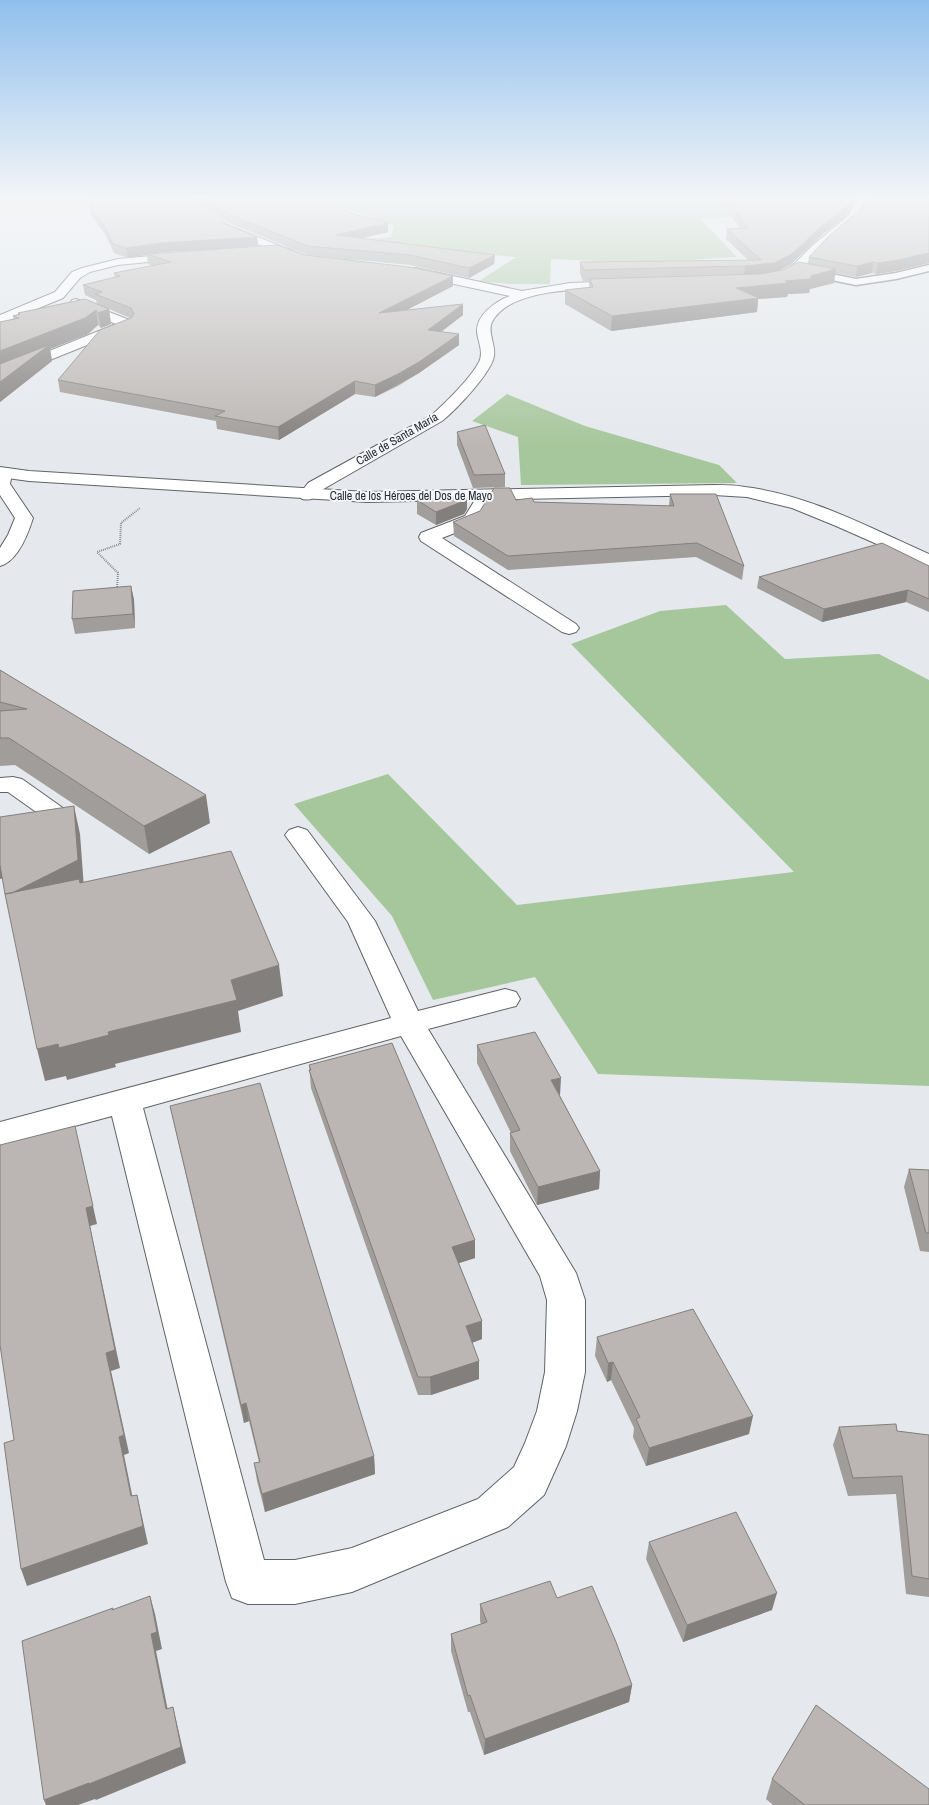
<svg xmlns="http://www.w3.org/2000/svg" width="929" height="1805" font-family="'Archivo Narrow',sans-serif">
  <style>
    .green { fill: #a6c69b }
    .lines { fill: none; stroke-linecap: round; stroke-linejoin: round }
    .service-casing { stroke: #606367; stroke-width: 3 }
    .minor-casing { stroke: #606367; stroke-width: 2 }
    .tertiary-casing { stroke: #606367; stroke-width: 2 }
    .path { stroke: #8a8d90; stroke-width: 2; stroke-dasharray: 1 1; stroke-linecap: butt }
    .service { fill: #fff; fill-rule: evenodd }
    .minor { fill: #fff; fill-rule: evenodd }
    .tertiary { fill: #fff; fill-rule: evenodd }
    .wall { fill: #a19d9a; fill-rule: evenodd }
    .shaded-wall { fill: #837f7d }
    .building { fill: #bbb6b3; stroke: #837f7d }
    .labels { text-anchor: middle; stroke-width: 4; stroke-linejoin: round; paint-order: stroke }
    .far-street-label { font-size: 12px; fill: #2b2c2e; stroke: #f3f7fb }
  </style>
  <rect width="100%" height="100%" fill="#e5e9ed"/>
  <!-- green -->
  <path class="green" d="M315 197H810L786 214 700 219 737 257 644 263 551 259 550 284H509L479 281 516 257 399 247 344 263 282 247 391 237 394 226Z
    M507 394 585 426 719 465 737 483 521 485 518 437 472 421Z
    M726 605 785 659 879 654 929 680V1086L598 1074 535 977 433 1000 392 916 294 804 388 774 517 905 794 872 571 644 660 611Z"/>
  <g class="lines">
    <!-- service casing -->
    <g class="service-casing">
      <path id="service" d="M929 265V271L896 279 856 285 807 275 802 272 807 269 856 279 896 273Z"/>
    </g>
    <!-- minor casing -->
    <g class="minor-casing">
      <path id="minor" d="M173 197H184L230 226 308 257 310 259 308 261H300L222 230Z
        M859 197H869C861 221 840 232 822 248 806 263 789 289 764 283L762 280 764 277 779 274 795 263 812 246 847 217 856 205Z
        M184 253 188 254 190 256 188 258 118 265 90 272 80 278 63 298 0 324V315L55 292 72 272 82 268 118 259Z
        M416 268 522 291 570 283 625 281 631 285 625 289C590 289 511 286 492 322 487 332 496 345 494 356 492 372 456 410 442 421L320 491C314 498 312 501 302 499L299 495 308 483 432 415C445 403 471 378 479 362 484 352 478 342 477 332 476 315 496 301 510 296L412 275 410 272 412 269Z
        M76 299 132 321 134 324 132 327 0 380V371L116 324 72 306 70 303 72 300Z
        M4 468 10 469 12 473 10 484 33 518C28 534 18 561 0 566V548L8 535 15 518 0 495V469Z
        M486 491 492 492 495 496 478 524 442 538 576 624 579 628 576 632 569 634 562 632 421 541 419 537 421 533 465 516 480 492Z
        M13 777 22 779 70 813 74 818 70 823 0 836V820L39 814 8 792H0V778Z
        M298 827 307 830 375 921 418 1011 505 989 516 992 520 999 516 1006 428 1029 576 1273 585 1300V1372L577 1411 566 1446 544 1495 508 1527 352 1592 295 1604H248L232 1598 226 1582 112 1116 0 1146V1122L391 1018 348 922 285 835 289 830ZM401 1036 540 1276 547 1300 545 1372 537 1411 525 1443 514 1467 478 1499 352 1548 295 1560H264L143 1108Z"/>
    </g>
    <!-- tertiary casing -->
    <g class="tertiary-casing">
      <path id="tertiary" d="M0 467 29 471 367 492 714 485C724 485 735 485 745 487 810 495 870 528 929 554V567L836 526 792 508 747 497 714 495 367 502 29 481 0 477Z"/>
    </g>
    <!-- path -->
    <path class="path" d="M117 589 118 573 97 552 120 544 121 523 140 508"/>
    <!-- service -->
    <use href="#service" class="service"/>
    <!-- minor -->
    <use href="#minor" class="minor"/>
    <!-- tertiary -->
    <use href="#tertiary" class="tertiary"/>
  </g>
  <!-- wall -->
  <path class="wall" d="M187 197H320L388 232 362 238 495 255 494 264 469 278 410 265 308 255 231 224Z
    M929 197V264V263L896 271 876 274 872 273 856 277 835 273 834 283 810 289 809 293 788 294 787 297 758 299 757 312 611 331 565 304V290L589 287V281H583L580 273V262L748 260 726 239 727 229 740 228 725 207 726 198 852 208 845 217 822 235 791 264 779 271 808 264 809 257Z
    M90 206 220 222 257 237 258 246 305 255 453 286 406 310 463 315 441 332 459 345 419 373 398 386 375 397 355 394 279 440 217 429 216 421 60 392 58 380 130 318 109 309 111 324 101 328 98 325 88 334 50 349 52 361 0 402V322L14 319 13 316 18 315V313L97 304 96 300 85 295 83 285 115 277 114 273 152 266 148 264 147 255 128 258 114 253 105 234 91 215ZM242 248 151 254 162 252Z
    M457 432 505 474V487L473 488 457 445Z
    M670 494 744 566 742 580 696 557 508 570 454 536 453 522 516 500 534 502 669 506Z
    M467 496V509L464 514 436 525 417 514V500Z
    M929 566V612L906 602 822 622 757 588 759 577Z
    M131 586 134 600 135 628 75 634 72 619Z
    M0 670 210 823 149 854 15 765 0 766Z
    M477 1045 560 1096 600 1171 599 1189 537 1205 510 1151V1133H511L477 1063Z
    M309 1065 475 1240V1258L459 1263 482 1321V1339L472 1343 479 1379 431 1395H418L311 1088Z
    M170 1106 374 1456 375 1474 265 1512 257 1481 254 1463 259 1462 249 1421 244 1423 174 1124Z
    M909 1169 929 1170V1252L920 1251 904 1187Z
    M597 1337 749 1434 646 1466 633 1437 634 1428 611 1380 607 1382 595 1356Z
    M839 1427 897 1431 929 1435V1597L906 1594 896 1494 848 1496 833 1445Z
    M649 1542 772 1610 683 1642 646 1559Z
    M557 1598 632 1685 629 1702 484 1755 470 1712H468L451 1651V1634L481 1624 480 1621V1604Z
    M772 1779 929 1805H773L766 1799Z"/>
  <!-- shaded-wall -->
  <path class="shaded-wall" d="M43 197H88L43 199Z
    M855 197H857L852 208 845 217 822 235 791 264 772 274 744 277 745 266 774 263 823 225Z
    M388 223V232L336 244 335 235Z
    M257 237 258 247 162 252 128 258 126 248 161 243Z
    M929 253V263L896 271 876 274 878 263Z
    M495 255 494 264 469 278V268Z
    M873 262 872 273 856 277 857 266Z
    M836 269 834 283 810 289 809 293 788 294 787 297 758 299 757 312 611 331 612 316 736 288 785 281Z
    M453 276V286L380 324 379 313Z
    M463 304V315L429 341 428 330Z
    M109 309 111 324 101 328 98 313Z
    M96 310 98 325 88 334 50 349 52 361 0 402V351Z
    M459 334V345L419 373 375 397V385Z
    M355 381V394L279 440 278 427Z
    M467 496V509L464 514 436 525V512Z
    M131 586 134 600 135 628 133 614Z
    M908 590 906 602 822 622 824 609Z
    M206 795 210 823 149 854 144 826Z
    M74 806 80 834 84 888 6 896Z
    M0 861 4 878 0 879Z
    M279 965 283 996 238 1011 241 1032 115 1064 116 1067 67 1080 66 1076 45 1081 37 1049 108 1032 231 980Z
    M561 1078 560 1096 551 1080Z
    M79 1144 97 1224 90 1226 120 1368 111 1371 129 1453 124 1455 136 1514 131 1496 119 1437 106 1353 86 1208Z
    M600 1171 599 1189 537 1205 538 1187Z
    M475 1240V1258L453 1265 452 1247Z
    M482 1321V1339L466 1345V1326Z
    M479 1361V1379L431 1395 430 1377Z
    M613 1362 611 1380 607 1382 608 1363Z
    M246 1403 249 1421 244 1423 241 1405Z
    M753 1416 749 1434 646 1466 649 1448Z
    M374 1456 375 1474 265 1512 262 1494Z
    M137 1495 141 1512 148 1544 27 1586 21 1569Z
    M777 1593 772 1610 683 1642 687 1625Z
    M150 1596 155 1614 162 1649 156 1651 171 1726 166 1709 151 1634Z
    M632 1685 629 1702 484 1755 485 1739Z
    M173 1707 177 1724 186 1763 96 1800 95 1799 78 1805H46L44 1800Z"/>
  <!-- building -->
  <path class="building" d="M90 197H182L220 222 257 237 161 243 126 248 113 244 104 225 90 206Z
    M200 197H320L353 214 388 223 335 235 495 255 469 268 410 255 308 246 230 215Z
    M726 197H855L846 207 823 225 792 254 774 263 745 266 584 270 580 262 761 260 727 229 748 228 726 198Z
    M869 197H929V253L898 260 878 263 873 262 857 266 809 257 828 237 859 210Z
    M277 245 305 255 409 267 453 276 379 313 463 304 428 330 459 334 419 362 398 374 375 385 355 381 278 427 215 416 225 411 58 380 100 330 131 318 134 314 131 308 95 294 102 292 83 285 120 276 114 273 171 262 147 254Z
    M799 262 836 269 811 276V279L785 281 789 283 736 288 759 298 612 316 565 290 593 287 590 279 760 274 782 270Z
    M85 299 109 309 98 313 96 310 85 318 0 351V322L19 318 13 316 20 314 18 313Z
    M49 345 0 382V364Z
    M485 425 505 474 474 475 457 432Z
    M494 488H510L516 500 532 498 534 502 674 506 670 494H716L744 566 697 543 508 556 453 522 480 511Z
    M467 496 464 501 436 512 417 500Z
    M882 543 929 566V599L908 590 824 609 759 577Z
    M131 586 133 614 72 619 73 591Z
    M0 670 206 795 144 826 9 738H0V711L27 709 0 702Z
    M74 806 78 860 12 893 5 894 0 865V817Z
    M231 851 279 965 231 980 237 1000 108 1032 109 1035 59 1048 58 1044 37 1049 5 894 79 879 80 883Z
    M535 1032 561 1078 551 1080 600 1171 538 1187 510 1133 520 1130 477 1045Z
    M392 1043 475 1240 452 1247 482 1321 466 1326 479 1361 430 1377H418L309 1070H311L309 1065Z
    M260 1083 374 1456 262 1494 254 1463 260 1462 246 1403 241 1405 170 1106Z
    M75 1126 93 1206 86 1208 115 1350 106 1353 124 1435 119 1437 131 1496 137 1495 143 1526 21 1569 4 1443 14 1440 0 1345V1145Z
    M909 1169 929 1170V1233H926Z
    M693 1309 753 1416 649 1448 636 1419 640 1417 613 1362 608 1363 597 1337Z
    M896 1424 897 1431 929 1435V1579L912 1576 902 1476 853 1478 839 1427Z
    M736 1512 777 1593 687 1625 649 1542Z
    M550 1581 557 1598 592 1586 616 1642 632 1685 485 1739 470 1695 468 1696 451 1634 487 1622 480 1604Z
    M150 1596 157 1632 151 1634 166 1709 173 1707 181 1747 89 1784V1783L44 1800 22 1641 113 1608 112 1610Z
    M816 1705 929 1789V1805H805L772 1779Z"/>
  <!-- sky -->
  <linearGradient id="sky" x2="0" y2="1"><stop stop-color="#90bfed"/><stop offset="0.44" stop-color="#f3f5f7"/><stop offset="1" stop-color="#f3f5f7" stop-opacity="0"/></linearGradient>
  <rect width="929" height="449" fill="url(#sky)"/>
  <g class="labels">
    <!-- far-street labels -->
    <g class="far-street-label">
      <text transform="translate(397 439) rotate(-30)" y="4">Calle de Santa María</text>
      <text x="411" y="500">Calle de los Héroes del Dos de Mayo</text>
    </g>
  </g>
</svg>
